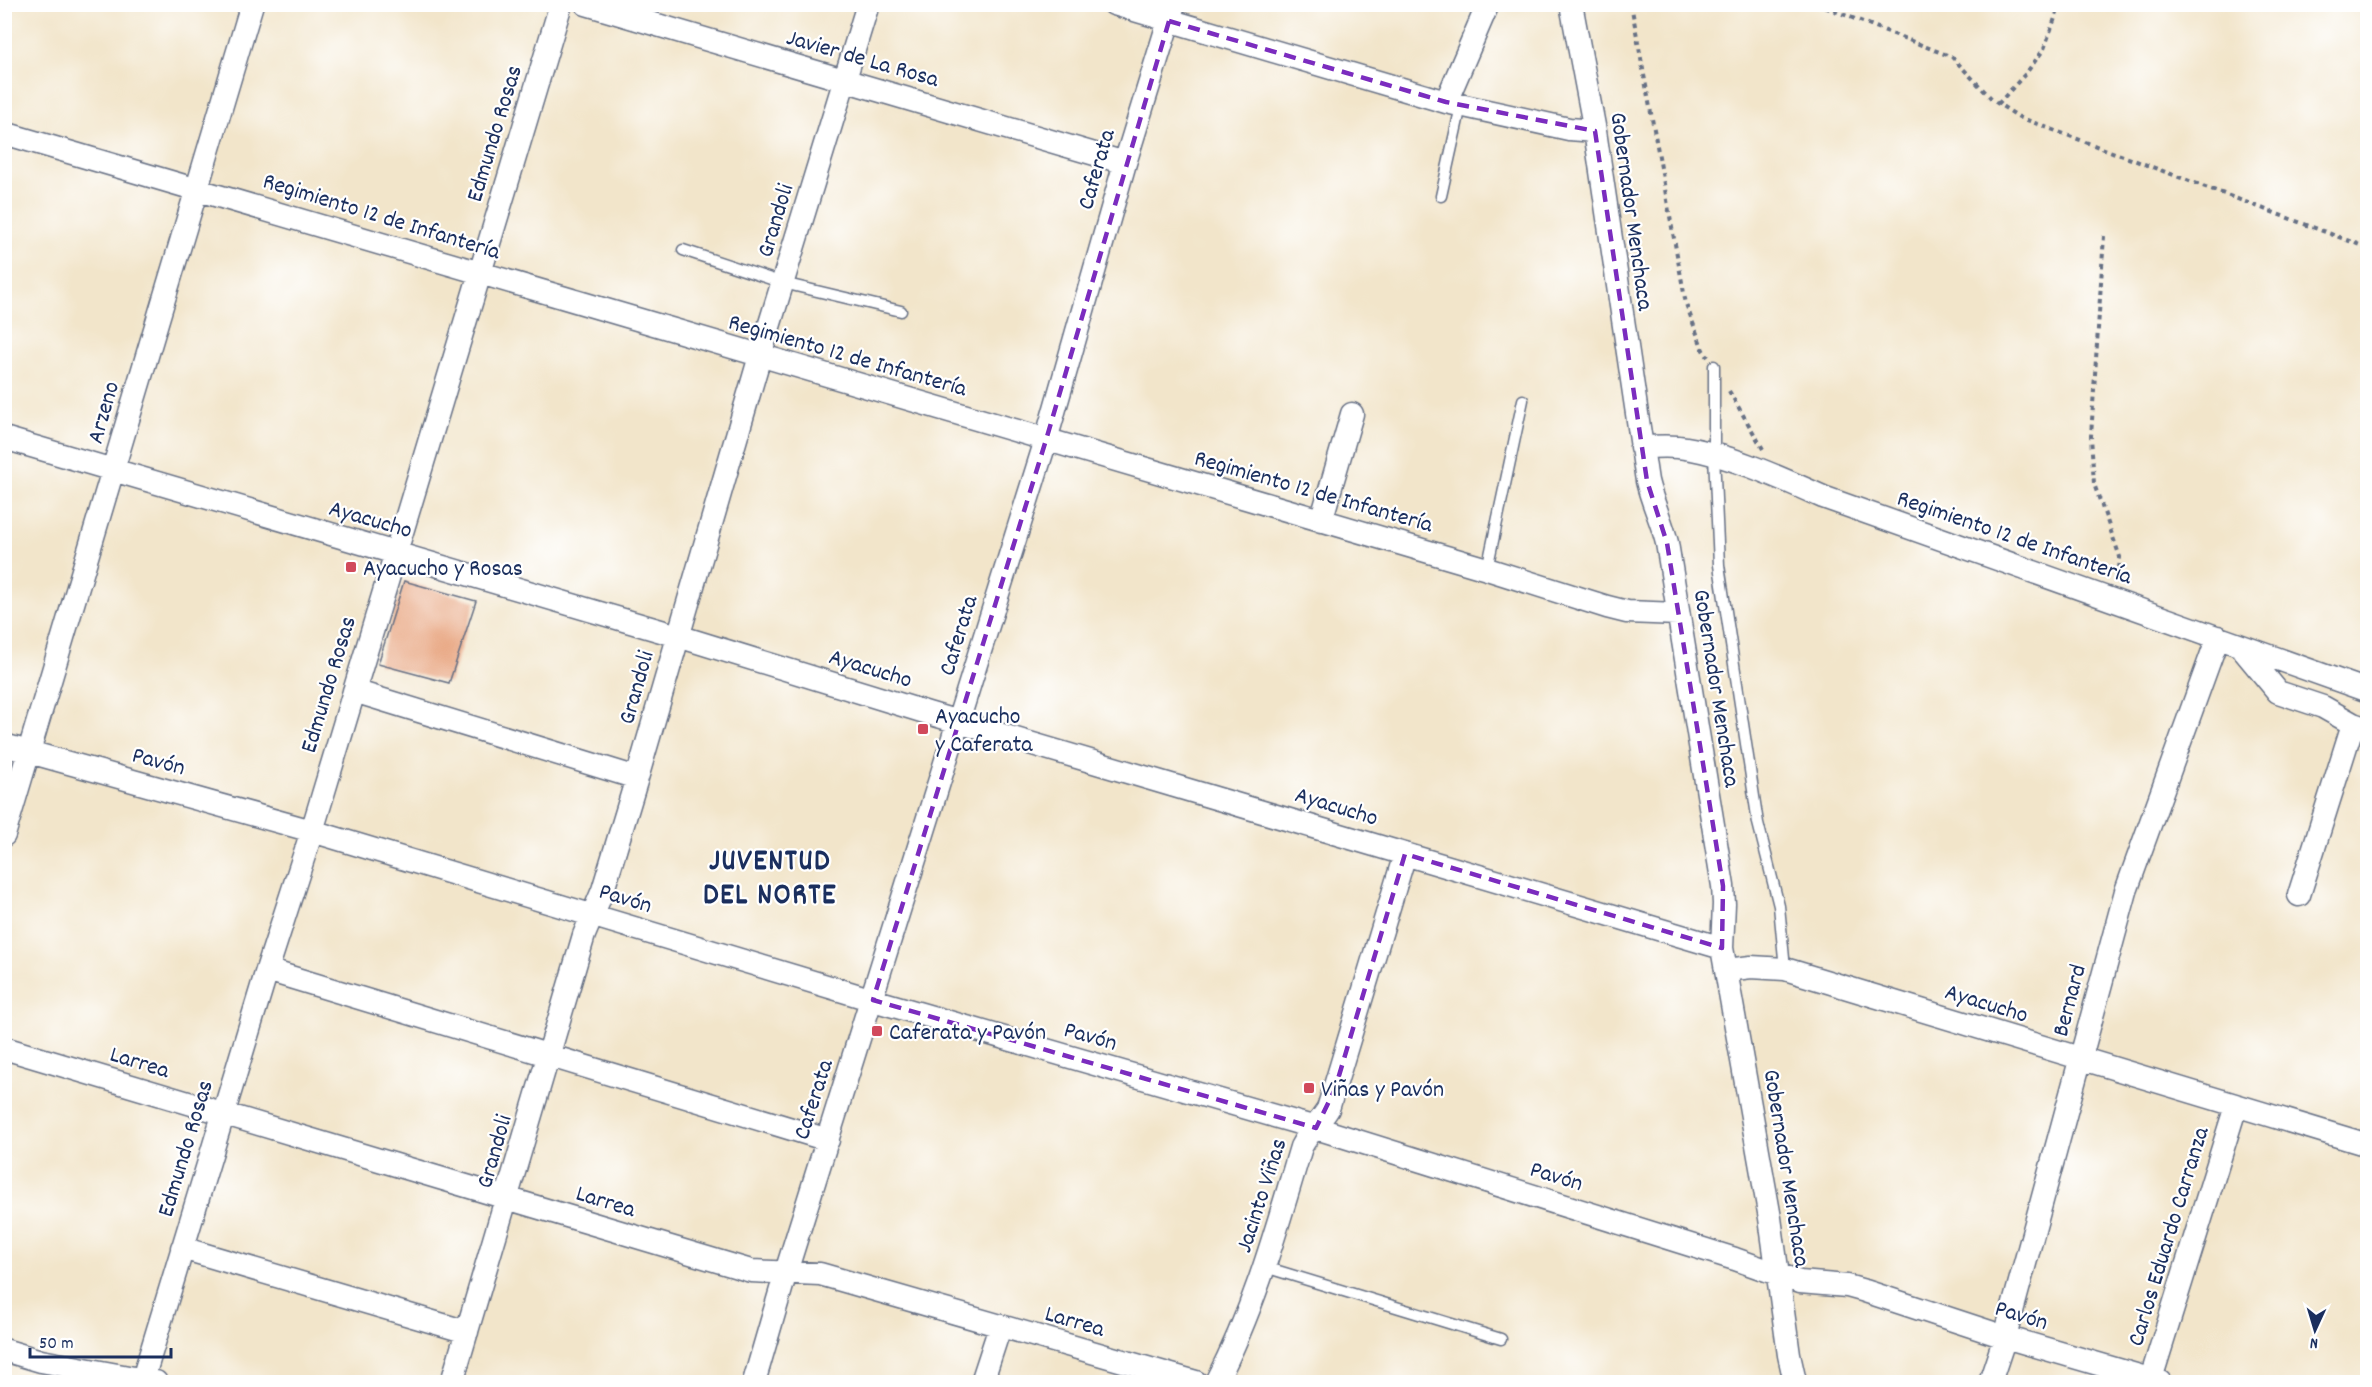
<svg xmlns="http://www.w3.org/2000/svg" width="2372" height="1387" font-family="Dekko,sans-serif">
  <style>
    .building { fill: #e69e76 }
    .lines { fill: none; stroke-linecap: round; stroke-linejoin: round }
    .service-casing { stroke: #666f84; stroke-width: 13 }
    .minor-casing { stroke: #666f84; stroke-width: 25 }
    .path { stroke: #666f84; stroke-width: 4; stroke-dasharray: 4.5 4.5; stroke-linecap: butt }
    .service { stroke: #fff; stroke-width: 10 }
    .minor { stroke: #fff; stroke-width: 22 }
    .marked { fill: none; stroke: #7b2cbf; stroke-width: 4.5; stroke-dasharray: 12 8; stroke-linejoin: round }
    .poi-dot { fill: #d1495b; stroke: #fff; stroke-width: 2 }
    .labels { text-anchor: middle; stroke-width: 4.5; stroke-linejoin: round; paint-order: stroke }
    .street-label { font-size: 24px; fill: #1b2f5e; stroke: #fff }
    .poi-label { font-size: 24px; fill: #1b2f5e; stroke: #fff; text-anchor: start }
    .district-label { font-size: 30px; font-weight: bold; letter-spacing: 1.5px; fill: #1b2f5e; stroke: #fff }
  </style>
  <rect width="100%" height="100%" fill="#fff"/>
  <filter id="ink" filterUnits="userSpaceOnUse"><feTurbulence type="fractalNoise" baseFrequency=".0167" numOctaves="2"/><feDisplacementMap in="SourceGraphic" scale="12" xChannelSelector="R" yChannelSelector="G"/><feConvolveMatrix kernelMatrix="1 2 1 2 8 2 1 2 1" color-interpolation-filters="sRGB"/></filter>
  <filter id="wash" filterUnits="userSpaceOnUse"><feTurbulence type="fractalNoise" baseFrequency=".008" numOctaves="4" result="noise"/><feDisplacementMap in="SourceGraphic" scale="24" xChannelSelector="R" yChannelSelector="G"/><feGaussianBlur stdDeviation="1.35" result="paint"/><feColorMatrix in="noise" values="0 0 0 0 0 0 0 0 0 0 0 0 0 0 0 0 0 1.4 0 .05"/><feComposite in="paint" operator="in"/></filter>
  <g filter="url(#wash)">
    <rect width="100%" height="100%" fill="#f2e5ca"/>
    <g id="blocks">
      <!-- building -->
      <path class="building" d="M404 581 476 601 449 683 378 664Z"/>
    </g>
  </g>
  <g filter="url(#ink)">
    <use href="#blocks" fill-opacity="0" stroke="#666f84" stroke-width="1.5"/>
    <g class="lines">
      <!-- service casing -->
      <g class="service-casing">
        <path id="service" d="M1441 196 1461 106
          M683 250 783 283 901 311
          M1714 366V455L1719 565 1758 823 1779 906 1785 969
          M1487 569 1523 400
          M1265 1267 1501 1339"/>
      </g>
      <!-- minor casing -->
      <g class="minor-casing">
        <path id="minor" d="M586 4 1125 163
          M1114 4 1446 102 1569 129 1595 131
          M1571 4 1595 131 1647 481C1652 502 1662 522 1667 543L1723 886 1724 904 1722 948 1770 1218 1789 1355 1795 1382
          M1446 102 1488 4
          M4 133 1487 569 1607 607 1627 612 1678 614
          M4 438 678 636 928 713 1722 948
          M1641 447C1653 447 1666 446 1678 447 1724 452 1781 478 1823 497L2368 691
          M1321 521 1352 414
          M2240 646 2278 692 2323 707 2353 724 2368 729
          M354 691 637 778
          M4 745 312 831 873 1000 1316 1128 1735 1259 1800 1282 1847 1286 1865 1291 2005 1337 2160 1382
          M4 835 252 4
          M2299 895 2353 724
          M267 970 828 1140
          M1727 970 1751 967 1785 969 2368 1145
          M4 1048 751 1271 820 1274 1196 1382
          M182 1248 467 1332
          M4 1350 41 1361 156 1382
          M143 1379 267 970 312 831 561 4
          M452 1382 584 935 603 890 637 778 760 356 868 4
          M754 1382 786 1272 1046 440 1125 163 1174 4
          M982 1382 1000 1327
          M1216 1382C1255 1308 1277 1227 1301 1147 1308 1133 1320 1122 1328 1109L1405 854
          M1990 1382 2005 1337 2126 891 2218 637
          M2150 1382 2236 1106"/>
      </g>
      <!-- path -->
      <path class="path" d="M1631 4 1686 304 1703 350 1708 357
        M1817 4 1952 57 1994 101 2019 117 2368 248
        M1998 104 2027 72 2044 49 2060 4
        M2104 236 2091 436 2094 484 2120 557 2118 581
        M1729 391 1763 449"/>
      <!-- service -->
      <use href="#service" class="service"/>
      <!-- minor -->
      <use href="#minor" class="minor"/>
    </g>
  </g>
  <!-- marked area -->
  <path class="marked" d="M1169 21 1446 102 1595 131 1647 481 1667 543 1723 886 1722 948 1405 854 1335 1089 1316 1128 873 1000 1046 440Z"/>
  <!-- markers -->
  <g class="poi-dot">
    <rect x="345" y="561" width="12" height="12" rx="3"/>
    <rect x="917" y="723" width="12" height="12" rx="3"/>
    <rect x="871" y="1025" width="12" height="12" rx="3"/>
    <rect x="1303" y="1082" width="12" height="12" rx="3"/>
  </g>
  <g class="labels">
    <!-- street labels -->
    <g class="street-label">
      <text transform="translate(863 57) rotate(16)" y="8">Javier de La Rosa</text>
      <text transform="translate(493 133) rotate(-73)" y="8">Edmundo Rosas</text>
      <text transform="translate(1095 169) rotate(-74)" y="8">Caferata</text>
      <text transform="translate(1633 211) rotate(82)" y="8">Gobernador Menchaca</text>
      <text transform="translate(382 215) rotate(17)" y="8">Regimiento 12 de Infantería</text>
      <text transform="translate(774 220) rotate(-73)" y="8">Grandoli</text>
      <text transform="translate(848 354) rotate(16)" y="8">Regimiento 12 de Infantería</text>
      <text transform="translate(102 412) rotate(-74)" y="8">Arzeno</text>
      <text transform="translate(1314 490) rotate(16)" y="8">Regimiento 12 de Infantería</text>
      <text transform="translate(371 518) rotate(16)" y="8">Ayacucho</text>
      <text transform="translate(2015 536) rotate(19)" y="8">Regimiento 12 de Infantería</text>
      <text transform="translate(957 635) rotate(-73)" y="8">Caferata</text>
      <text transform="translate(871 667) rotate(17)" y="8">Ayacucho</text>
      <text transform="translate(327 684) rotate(-73)" y="8">Edmundo Rosas</text>
      <text transform="translate(635 687) rotate(-74)" y="8">Grandoli</text>
      <text transform="translate(1718 688) rotate(81)" y="8">Gobernador Menchaca</text>
      <text transform="translate(159 760) rotate(15)" y="8">Pavón</text>
      <text transform="translate(1337 805) rotate(17)" y="8">Ayacucho</text>
      <text transform="translate(626 897) rotate(17)" y="8">Pavón</text>
      <text transform="translate(2068 1000) rotate(-75)" y="8">Bernard</text>
      <text transform="translate(1987 1002) rotate(17)" y="8">Ayacucho</text>
      <text transform="translate(1091 1035) rotate(16)" y="8">Pavón</text>
      <text transform="translate(140 1061) rotate(17)" y="8">Larrea</text>
      <text transform="translate(812 1099) rotate(-72)" y="8">Caferata</text>
      <text transform="translate(184 1148) rotate(-73)" y="8">Edmundo Rosas</text>
      <text transform="translate(493 1151) rotate(-74)" y="8">Grandoli</text>
      <text transform="translate(1788 1168) rotate(81)" y="8">Gobernador Menchaca</text>
      <text transform="translate(1557 1175) rotate(17)" y="8">Pavón</text>
      <text transform="translate(1260 1195) rotate(-72)" y="8">Jacinto Viñas</text>
      <text transform="translate(606 1200) rotate(17)" y="8">Larrea</text>
      <text transform="translate(2167 1236) rotate(-73)" y="8">Carlos Eduardo Carranza</text>
      <text transform="translate(2022 1314) rotate(17)" y="8">Pavón</text>
      <text transform="translate(1075 1320) rotate(16)" y="8">Larrea</text>
    </g>
    <!-- poi labels -->
    <g class="poi-label">
      <text x="363" y="575">Ayacucho y Rosas</text>
      <text x="935" y="723">Ayacucho<tspan x="935" dy="28">y Caferata</tspan></text>
      <text x="889" y="1039">Caferata y Pavón</text>
      <text x="1321" y="1096">Viñas y Pavón</text>
    </g>
    <!-- district labels -->
    <g class="district-label">
      <text x="770" y="869">JUVENTUD<tspan x="770" dy="34">DEL NORTE</tspan></text>
    </g>
  </g>
  <!-- margin -->
  <rect width="2372" height="1387" fill="none" stroke="#fff" stroke-width="24"/>
  <!-- north arrow -->
  <g transform="translate(2315 1330) rotate(184)" stroke="#ffffff" stroke-width="4.5" paint-order="stroke">
  <path d="M0-4.5L10 22L0 15L-10 22Z" fill="#1b2f5e"/>
  <text y="-9" font-size="16" font-weight="bold" text-anchor="middle" fill="#1b2f5e">N</text>
  </g>
  <!-- scale -->
  <path d="M30 1348v9h141v-9" fill="none" stroke="#1b2f5e" stroke-width="3"/>
  <text x="39" y="1348" font-size="18" fill="#1b2f5e" stroke="#ffffff" stroke-width="4.5" paint-order="stroke">50 m</text>
</svg>
